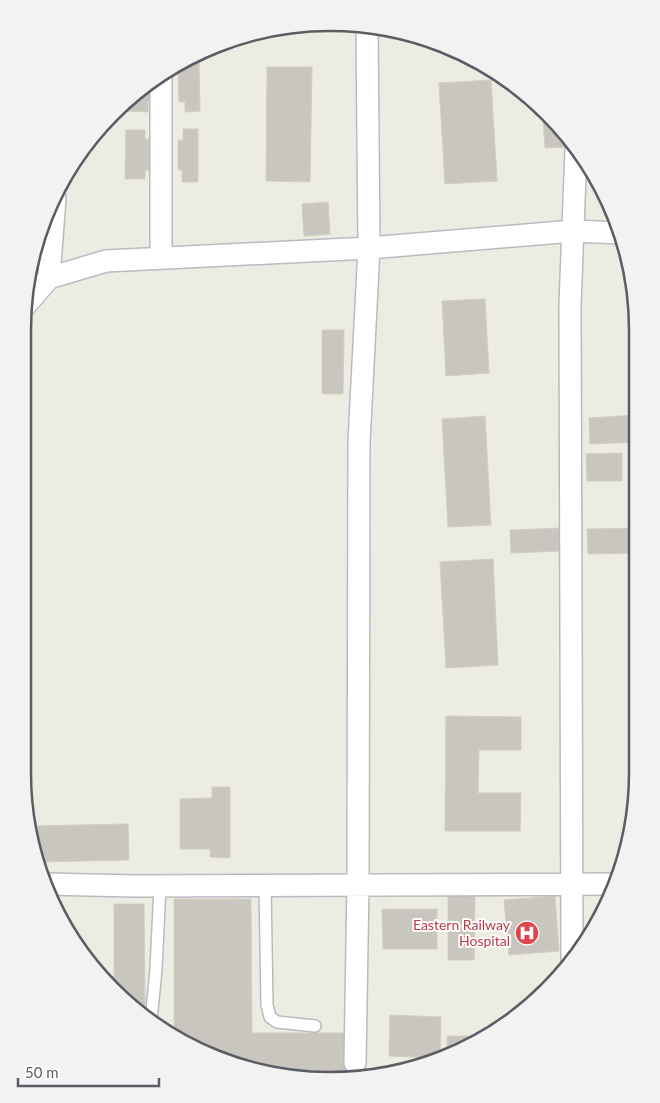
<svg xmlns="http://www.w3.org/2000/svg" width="660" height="1103" font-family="Lato,sans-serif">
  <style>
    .building { fill: #c8c6bf; stroke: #d2cec1 }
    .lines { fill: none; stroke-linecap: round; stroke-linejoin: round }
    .lane-casing { stroke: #babbc1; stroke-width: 14 }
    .street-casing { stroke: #babbc1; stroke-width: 24 }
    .lane { stroke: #fff; stroke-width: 11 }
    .street { stroke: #fff; stroke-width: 21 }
    .labels { text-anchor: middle; stroke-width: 4; stroke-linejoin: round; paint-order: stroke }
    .health-label { font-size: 14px; fill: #be3a42; stroke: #fff; text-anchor: end }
    .rim { fill: none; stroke: #5a5d63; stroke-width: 2.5 }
  </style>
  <rect width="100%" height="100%" fill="#edece2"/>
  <!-- building -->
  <path class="building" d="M195 60H199L200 111 185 112V102H179L178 69H184V64Z
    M267 67H312L310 182 266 181Z
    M153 80V101H148V112L125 111V108Z
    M491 80 497 181 445 184 439 83Z
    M550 116 565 136 566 147 545 148 543 117Z
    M183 129H198V182H182V170H178V140H183Z
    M126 130H145V139H149V170H145V179H125Z
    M328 202 330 234 304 236 302 204Z
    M485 299 489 373 446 376 442 301Z
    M322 330H344L343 394H322Z
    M637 415V442L590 444 589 418Z
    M485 416 491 525 448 527 442 419Z
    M622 453V481H587L586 454Z
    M562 528V551L511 553 510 530Z
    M637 528V553L588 554 587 529Z
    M493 559 498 665 446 668 440 562Z
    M446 716 521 717V750H479L478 793H521L520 831H445Z
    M212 787H230V858L210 857V849H180V799L212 798Z
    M128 824 129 860 37 862 31 826Z
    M448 895H475L474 960H448Z
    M555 896 559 951 509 955 504 900Z
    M174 899H251L252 1033H349L350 1077 330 1080 231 1064 174 1034Z
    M114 904H144L145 1007H133L114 988Z
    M382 909H437V949H383Z
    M390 1015 441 1017 440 1058 389 1056Z
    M447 1036H479V1037L447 1055Z"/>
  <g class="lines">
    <!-- lane casing -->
    <g class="lane-casing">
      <path id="lane" d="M265 885 267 1005 270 1017 277 1022 315 1026
        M151 1021 156 969 160 886"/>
    </g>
    <!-- street casing -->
    <g class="street-casing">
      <path id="street" d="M161 258V73
        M49 278 55 198
        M23 308 49 278 106 261 369 248 573 231 622 233
        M45 884 135 886 615 884
        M572 958 570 305 576 150
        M355 1063 358 884 359 442 369 248 367 28"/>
    </g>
    <!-- lane -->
    <use href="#lane" class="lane"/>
    <!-- street -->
    <use href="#street" class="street"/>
  </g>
  <!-- icons -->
  <defs>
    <g id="hospital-disc" transform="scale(1.25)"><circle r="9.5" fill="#e0444e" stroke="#fff"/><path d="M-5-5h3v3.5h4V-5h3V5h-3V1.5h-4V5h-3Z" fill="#fff"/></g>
  </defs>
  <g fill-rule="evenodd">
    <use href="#hospital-disc" x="527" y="933"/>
  </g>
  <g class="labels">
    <!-- health labels -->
    <g class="health-label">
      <text x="510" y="930">Eastern Railway<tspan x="510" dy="16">Hospital</tspan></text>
    </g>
  </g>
  <!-- crop -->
  <path d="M0 0H660V1103H0ZM330 31H330A299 299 0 0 1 629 330V773A299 299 0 0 1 330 1072H330A299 299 0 0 1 31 773V330A299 299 0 0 1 330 31Z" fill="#f2f2f3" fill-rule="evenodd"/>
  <path class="rim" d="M330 31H330A299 299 0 0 1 629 330V773A299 299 0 0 1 330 1072H330A299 299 0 0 1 31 773V330A299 299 0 0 1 330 31Z"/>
  <!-- scale -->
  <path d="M18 1078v8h141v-8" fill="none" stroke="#5a5d63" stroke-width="2.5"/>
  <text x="25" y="1078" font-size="15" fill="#5a5d63" stroke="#ffffff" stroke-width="4" paint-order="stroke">50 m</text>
</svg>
